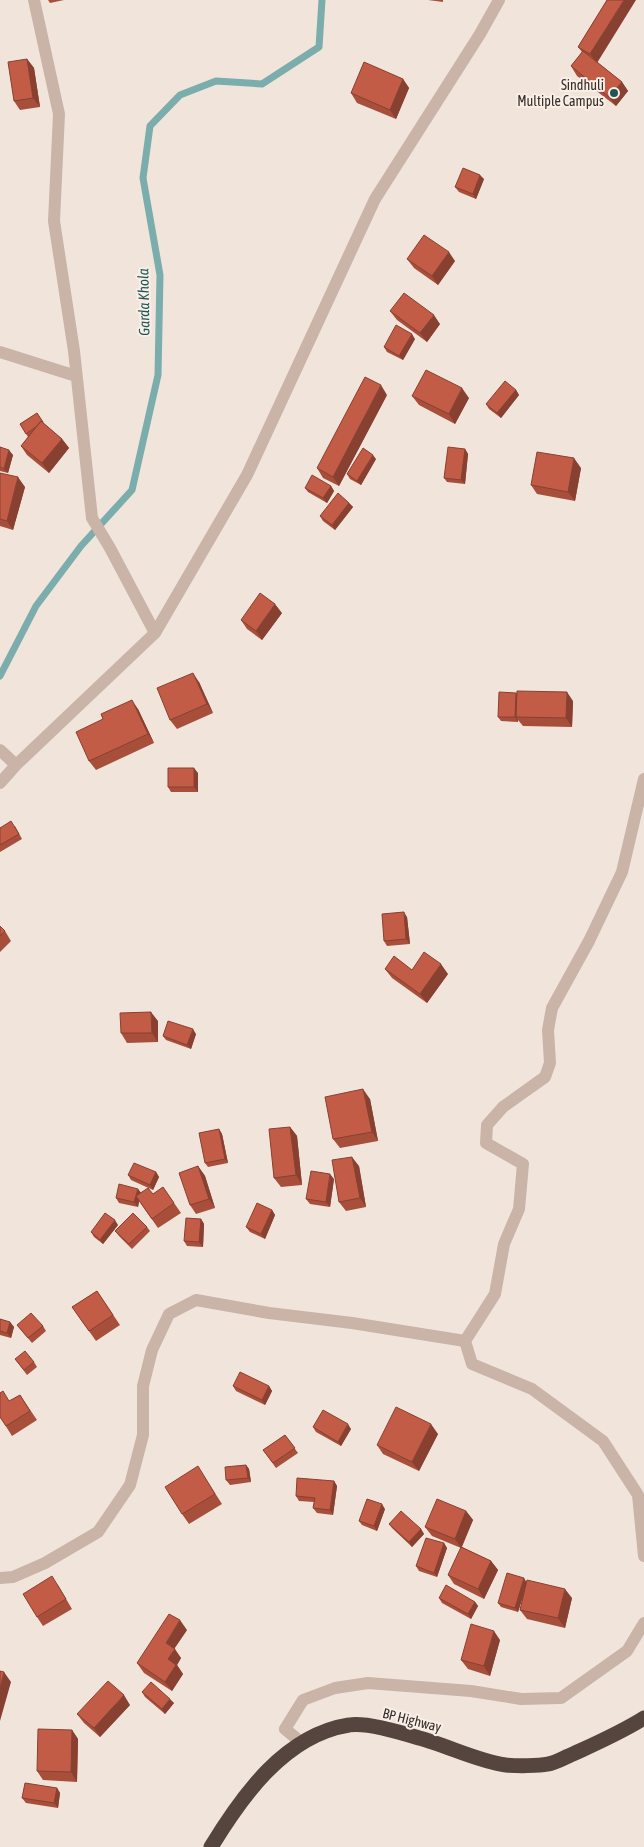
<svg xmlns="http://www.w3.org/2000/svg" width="644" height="1847" font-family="'Asap Condensed',sans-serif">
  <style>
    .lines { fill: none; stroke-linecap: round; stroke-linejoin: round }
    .stream { stroke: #7aadac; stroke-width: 7 }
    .street { stroke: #c9b4a7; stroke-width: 12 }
    .highway { stroke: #56443f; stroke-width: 15 }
    .wall { fill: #a84f3c }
    .shaded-wall { fill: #884031 }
    .building { fill: #c35c46; stroke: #884031 }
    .poi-dot { fill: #1e5656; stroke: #f9efe7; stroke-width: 2 }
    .labels { text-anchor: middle; stroke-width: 4; stroke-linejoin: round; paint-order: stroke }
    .poi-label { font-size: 14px; fill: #352b27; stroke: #f9efe7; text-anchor: end }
    .street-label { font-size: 14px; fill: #352b27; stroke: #f9efe7 }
    .water-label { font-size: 15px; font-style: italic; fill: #1e5656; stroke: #f9efe7 }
  </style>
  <rect width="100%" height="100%" fill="#f1e5db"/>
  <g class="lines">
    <!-- stream -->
    <path class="stream" d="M0 676 36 606 81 546 132 490 158 375 160 275 143 178 150 126 180 95 216 81 262 84 319 47 322 0"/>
    <!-- street -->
    <path class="street" d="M34 0 59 114 54 221 74 351 92 518 110 548 155 633 247 475 375 199 480 34 499 0
      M0 352 76 376
      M0 750 16 765
      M0 783 16 765 155 633
      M465 1341 495 1294 504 1244 519 1209 523 1164 486 1143 487 1125 503 1107 545 1077 550 1063 548 1030 552 1008 589 941 622 872 644 779
      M0 1578 13 1577 45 1563 98 1532 130 1485 143 1435V1386L152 1350 169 1314 196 1300 269 1313 352 1323 465 1341 472 1364 532 1389 603 1441 638 1495 644 1556
      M302 1743 285 1729 303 1700 335 1688 368 1683 471 1691 521 1699 561 1698 627 1651 644 1623"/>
    <!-- highway -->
    <path class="highway" d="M211 1847C242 1796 285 1735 349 1725 365 1722 403 1733 419 1738 446 1745 480 1762 506 1765 517 1766 538 1766 548 1764 556 1763 565 1757 573 1754 597 1743 622 1732 644 1718"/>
  </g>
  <!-- wall -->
  <path class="wall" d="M48 0H64L50 3Z
    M428 0H443V2Z
    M607 0 597 62 622 82 628 91 616 106 577 76 571 66 582 52 578 47Z
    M27 59 34 68 40 107 20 110 14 101Z
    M403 79 409 88 396 119 357 103 351 93Z
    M484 179 476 199 459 192 455 187Z
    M407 259 455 261 438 285 414 268Z
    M390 311 440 324 427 342 397 320Z
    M415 339 403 360 387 352 384 347Z
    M516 390 519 395 501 418 489 409 486 404Z
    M387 395 339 486 323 478 317 468Z
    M412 396 469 398 455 424 419 405Z
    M37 413 45 425 62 439 69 448 49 473 27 455 21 446 28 437 20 424Z
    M0 447 13 455 8 473 0 471Z
    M465 449 468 454 465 484 447 482 444 478Z
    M376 459 361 485 350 479 347 474Z
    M581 468 575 501 537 494 531 485Z
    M0 473 25 487 13 530 0 526Z
    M331 486 334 491 327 503 308 492 305 488Z
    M349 503 353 507 335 530 323 521 320 516Z
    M282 613 262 640 247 629 241 620Z
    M199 682 213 713 177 729 170 720Z
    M516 693 517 694 573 701 572 727 523 726 518 720V722L501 721 498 717Z
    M138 709 154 743 96 770 89 761Z
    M198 773V792H171L168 787Z
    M15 826 22 839 0 852V828Z
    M407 917 410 944 387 946 384 941Z
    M0 926 5 931 11 941 0 952Z
    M385 969 412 970 448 974 427 1003 392 978Z
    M158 1021V1042L127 1043 121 1033Z
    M196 1034 191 1049 166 1040 163 1036Z
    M370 1099 378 1141 340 1148 333 1139Z
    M290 1127 297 1136 302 1185 281 1187 274 1178Z
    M219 1129 222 1134 228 1163 208 1167 205 1163Z
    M198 1166 205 1176 215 1208 196 1214 190 1205Z
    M359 1166 366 1207 346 1211 339 1202Z
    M156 1172 159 1177 153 1190 131 1180 128 1175Z
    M334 1179 330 1207 310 1204 306 1199Z
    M163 1187 181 1213 158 1228 139 1201 138 1207 119 1203 116 1198 138 1189 141 1193 153 1194Z
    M272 1210 275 1215 265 1239 250 1232 246 1227Z
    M201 1219 204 1224 203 1247 187 1246 184 1241Z
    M118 1225 103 1244 94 1237 91 1232Z
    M147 1227 150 1231 132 1249 119 1236 115 1231Z
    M97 1291 120 1325 96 1341 72 1307Z
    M0 1319 10 1322 14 1327 11 1338 0 1335Z
    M17 1325 43 1326 46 1331 32 1343Z
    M15 1359 34 1362 37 1367 27 1375Z
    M233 1386H269L272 1391 265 1405 236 1391Z
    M20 1395 37 1420 12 1436 0 1417 10 1401Z
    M313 1427 351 1429 341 1446 316 1432Z
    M438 1434 419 1471 383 1454 377 1445Z
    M285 1435 298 1453 276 1468 263 1450Z
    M246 1465 249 1469 251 1482 230 1485 226 1480Z
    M204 1476 222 1504 189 1524 182 1514Z
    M334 1481 337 1486 333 1515 317 1513 313 1508 314 1502 299 1501 296 1496Z
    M385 1509 377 1531 362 1525 359 1521Z
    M466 1511 473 1520 462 1547 491 1561 498 1570 484 1599 454 1584 448 1575 461 1548 432 1536 425 1527Z
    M389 1524 421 1529 424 1534 412 1547 392 1528Z
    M444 1543 447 1548 437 1577 419 1571 416 1566Z
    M526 1582 572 1598 565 1628 527 1619 520 1610 523 1597 518 1612 501 1607 498 1603Z
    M58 1585 72 1609 43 1626 37 1617Z
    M439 1598 475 1602 478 1606 471 1619 442 1603Z
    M187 1630 174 1649 181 1658 177 1665 183 1674 172 1691 144 1673 137 1663Z
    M500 1640 490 1676 468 1669 461 1660Z
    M142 1692 174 1703 165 1714 145 1697Z
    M130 1705 100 1737 84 1723 77 1714Z
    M72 1730 78 1739 77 1782 43 1780 37 1771Z
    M57 1788 60 1793 58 1808 26 1803 22 1798Z"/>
  <!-- shaded-wall -->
  <path class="shaded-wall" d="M624 0H636L597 63 590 54Z
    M27 59 34 68 40 107 33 98Z
    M403 79 409 88 396 119 390 110Z
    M622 82 628 91 616 106 609 97Z
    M480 175 484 179 476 199 473 194Z
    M449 252 455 261 438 285 432 276Z
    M434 315 440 324 427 342 420 333Z
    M412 334 415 339 403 360 399 356Z
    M381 385 387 395 339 486 333 477Z
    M462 388 469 398 455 424 449 414Z
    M516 390 519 395 501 418 497 413Z
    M62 439 69 448 49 473 42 463Z
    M465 449 468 454 465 484 461 480Z
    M9 450 13 455 8 473 4 469Z
    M373 455 376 459 361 485 357 481Z
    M574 458 581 468 575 501 568 492Z
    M18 477 25 487 13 530 7 521Z
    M331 486 334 491 327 503 323 498Z
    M349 503 353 507 335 530 332 525Z
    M275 604 282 613 262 640 256 631Z
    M193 673 199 682 213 713 207 704Z
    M567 692 573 701 572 727 566 718Z
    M516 693 519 697 516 717 518 720V722L515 717Z
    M132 700 138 709 154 743 148 734Z
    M194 768 198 773V792L194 787Z
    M404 912 407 917 410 944 406 939Z
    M441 964 448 974 427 1003 420 994Z
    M151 1012 158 1021V1042L152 1033Z
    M193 1029 196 1034 191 1049 187 1045Z
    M363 1089 370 1099 378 1141 372 1132Z
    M290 1127 297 1136 302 1185 296 1175Z
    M219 1129 222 1134 228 1163 225 1159Z
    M352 1157 359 1166 366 1207 360 1198Z
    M198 1166 205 1176 215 1208 209 1199Z
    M156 1172 159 1177 153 1190 150 1185Z
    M330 1174 334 1179 330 1207 326 1202Z
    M138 1189 141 1193 138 1207 134 1202Z
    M272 1210 275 1215 265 1239 261 1234Z
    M201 1219 204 1224 203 1247 199 1242Z
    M115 1220 118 1225 103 1244 100 1240Z
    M10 1322 14 1327 11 1338 7 1333Z
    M269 1386 272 1391 265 1405 262 1400Z
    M348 1424 351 1429 341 1446 338 1442Z
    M431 1424 438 1434 419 1471 412 1462Z
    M246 1465 249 1469 251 1482 248 1478Z
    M334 1481 337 1486 333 1515 330 1510Z
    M382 1504 385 1509 377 1531 374 1526Z
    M466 1511 473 1520 461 1548 455 1539Z
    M421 1529 424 1534 412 1547 409 1542Z
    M444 1543 447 1548 437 1577 434 1573Z
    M491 1561 498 1570 484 1599 478 1589Z
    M524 1578 527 1583 518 1612 515 1608Z
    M565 1589 572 1598 565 1628 558 1618Z
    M475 1602 478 1606 471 1619 468 1614Z
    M180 1620 187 1630 172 1652 166 1643Z
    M494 1631 500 1640 490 1676 484 1666Z
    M175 1649 181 1658 177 1665 183 1674 172 1691 165 1682 168 1659Z
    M4 1672 11 1682 0 1721V1688Z
    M124 1695 130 1705 100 1737 94 1728Z
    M170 1699 174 1703 165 1714 162 1709Z
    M72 1730 78 1739 77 1782 71 1772Z
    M57 1788 60 1793 58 1808 54 1803Z"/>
  <!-- building -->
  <path class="building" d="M607 0H624L590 54 578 47Z
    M583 51 622 82 609 97 571 66Z
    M27 59 33 98 14 101 8 62Z
    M364 62 403 79 390 110 351 93Z
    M463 168 480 175 473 194 455 187Z
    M424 235 449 252 432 276 407 259Z
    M404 293 434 315 420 333 390 311Z
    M396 325 412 334 399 356 384 347Z
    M426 370 462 388 449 414 412 396Z
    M365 377 381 385 333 477 317 468Z
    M505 381 516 390 497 413 486 404Z
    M37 413 43 422H42L41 421 37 426 26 434 20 424Z
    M41 421 62 439 42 463 21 446Z
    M0 447 9 450 4 469 0 467Z
    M448 447 465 449 461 480 444 478Z
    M363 448 373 455 357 481 347 474Z
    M537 452 574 458 568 492 531 485Z
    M0 473 18 477 7 521 0 519Z
    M312 475 331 486 323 498 305 488Z
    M338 493 349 503 332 525 320 516Z
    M260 593 275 604 256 631 241 620Z
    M193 673 207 704 170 720 157 688Z
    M517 691 567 692 566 718 516 717Z
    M499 692 516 693 515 717H498Z
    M132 700 148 734 89 761 76 732 103 719 101 714Z
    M168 768H194V787H168Z
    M11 821 19 834 0 845V828Z
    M404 912 406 939 384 941 382 914Z
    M0 926 5 931 0 936Z
    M424 952 441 964 420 994 385 969 394 956 412 970Z
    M151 1012 152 1033H121L120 1013Z
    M168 1021 193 1029 187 1045 163 1036Z
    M363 1089 372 1132 333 1139 325 1097Z
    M290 1127 296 1175 274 1178 269 1129Z
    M219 1129 225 1159 205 1163 199 1133Z
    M352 1157 360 1198 339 1202 332 1160Z
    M134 1163 156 1172 150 1185 128 1175Z
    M198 1166 209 1199 190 1205 179 1173Z
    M311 1171 330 1174 326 1202 306 1199Z
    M119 1184 138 1189 134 1202 116 1198Z
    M163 1187 174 1203 152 1219 136 1196 148 1188 153 1194Z
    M257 1203 272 1210 261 1234 246 1227Z
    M105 1213 115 1220 100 1240 91 1232Z
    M133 1213 147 1227 129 1244 115 1231Z
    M186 1218 201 1219 199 1242 184 1241Z
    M97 1291 113 1315 89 1331 72 1307Z
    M31 1313 43 1326 28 1338 17 1325Z
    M0 1319 10 1322 7 1333 0 1331Z
    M25 1351 34 1362 24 1370 15 1359Z
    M240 1372 269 1386 262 1400 233 1386Z
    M3 1391 9 1401 20 1395 30 1411 6 1426 0 1417V1393Z
    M396 1407 431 1424 412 1462 377 1445Z
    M323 1410 348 1424 338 1442 313 1427Z
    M285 1435 295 1448 273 1463 263 1450Z
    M246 1465 248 1478 226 1480 225 1467Z
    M198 1466 215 1494 182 1514 165 1487Z
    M297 1478 334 1481 330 1510 313 1508 315 1498 296 1496Z
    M367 1499 382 1504 374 1526 359 1521Z
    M437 1499 466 1511 455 1539 425 1527Z
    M401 1511 421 1529 409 1542 389 1524Z
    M426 1538 444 1543 434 1573 416 1566Z
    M461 1547 491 1561 478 1589 448 1575Z
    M507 1573 524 1578 515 1608 498 1603Z
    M52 1576 66 1599 37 1617 23 1594Z
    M527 1580 565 1589 558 1618 520 1610Z
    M446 1585 475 1602 468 1614 439 1598Z
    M169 1614 180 1620 166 1643 175 1649 168 1659 176 1665 165 1682 137 1663Z
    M471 1624 494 1631 484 1666 461 1660Z
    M0 1671 4 1672 0 1688Z
    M108 1681 124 1695 94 1728 77 1714Z
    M151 1682 170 1699 162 1709 142 1692Z
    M38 1729 72 1730 71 1772 37 1771Z
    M25 1783 57 1788 54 1803 22 1798Z"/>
  <!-- markers -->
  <circle class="poi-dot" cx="614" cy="93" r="5"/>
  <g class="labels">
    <!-- poi labels -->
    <g class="poi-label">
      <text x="604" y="90">Sindhuli<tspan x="604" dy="16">Multiple Campus</tspan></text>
    </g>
    <!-- street labels -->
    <g class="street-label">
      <text transform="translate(412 1720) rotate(14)" y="5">BP Highway</text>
    </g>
    <!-- water labels -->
    <g class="water-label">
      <text transform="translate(144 302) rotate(-91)" y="5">Garda Khola</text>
    </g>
  </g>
</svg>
